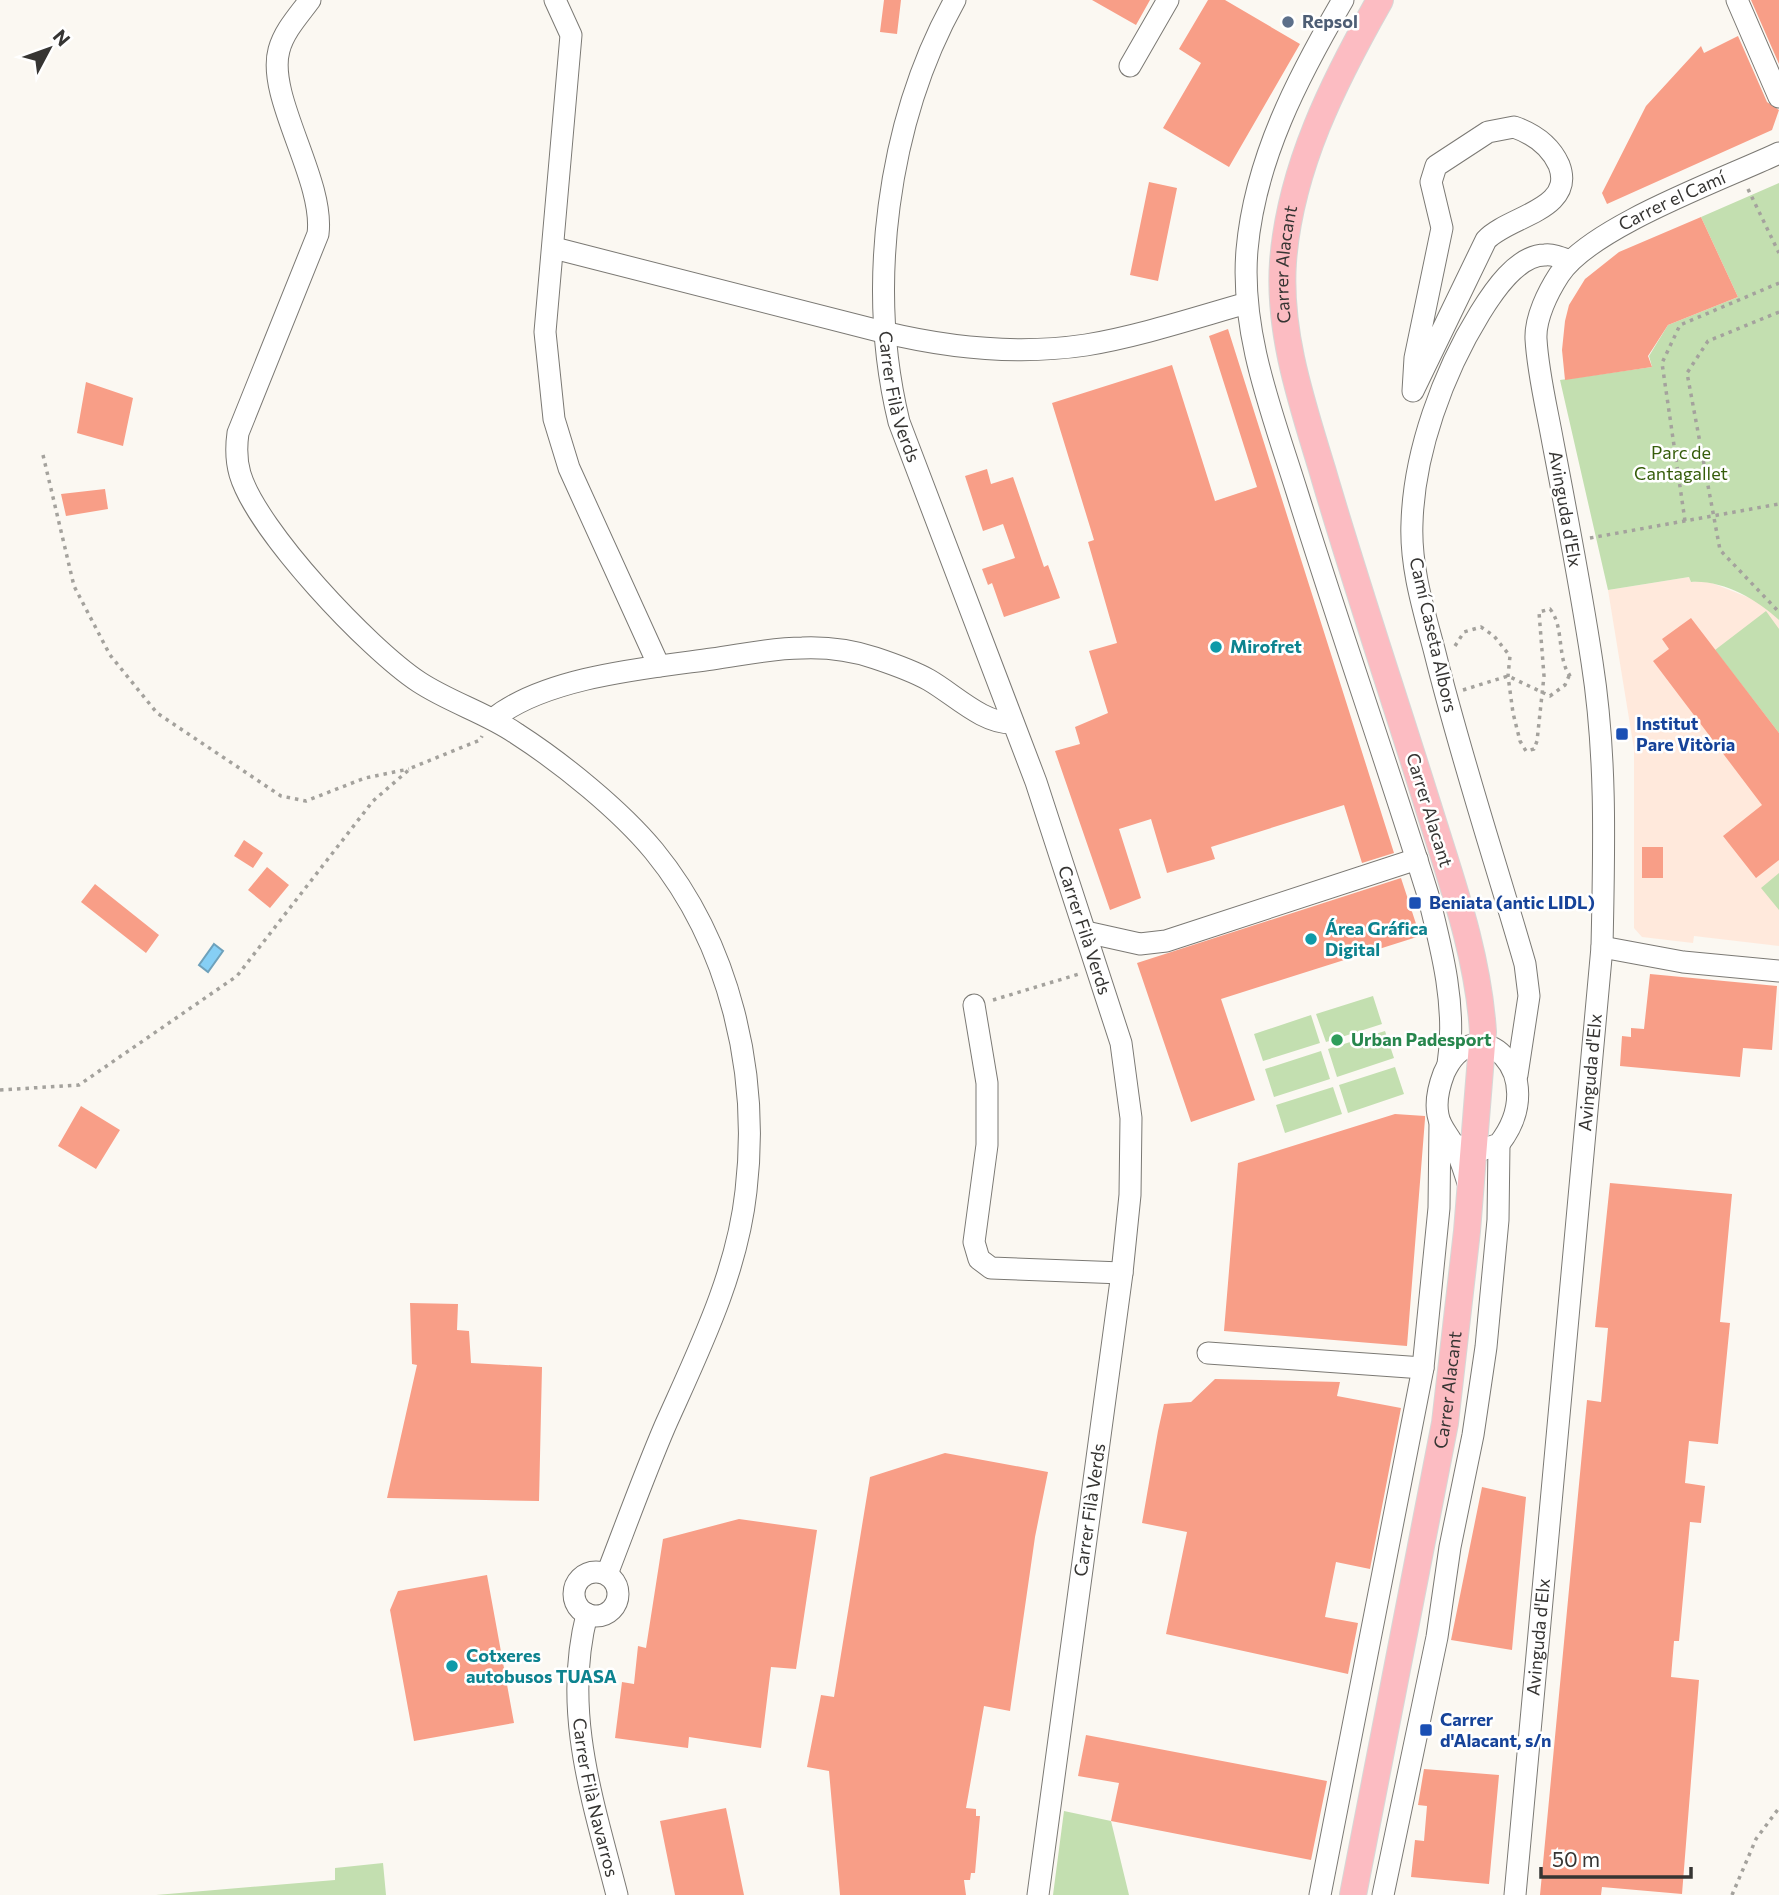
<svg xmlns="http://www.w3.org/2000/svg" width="1779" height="1895" font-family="Commissioner,sans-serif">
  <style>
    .education { fill: #ffe9dc }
    .green { fill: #c3dfb0 }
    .water { fill: #86cff5; stroke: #6ea1bb; stroke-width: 2 }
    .building { fill: #f89e87 }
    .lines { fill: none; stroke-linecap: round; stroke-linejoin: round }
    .minor-casing { stroke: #7b7974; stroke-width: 23 }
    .major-casing { stroke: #d7d7d6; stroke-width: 28 }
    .path { stroke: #a4a29d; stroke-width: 3.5; stroke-dasharray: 3.5 5; stroke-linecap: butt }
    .minor { stroke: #fff; stroke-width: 21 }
    .major { stroke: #fcbcc2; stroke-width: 26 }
    .service-dot { fill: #5c6f8a; stroke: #fff; stroke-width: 2.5 }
    .culture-dot { fill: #0f9aa8; stroke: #fff; stroke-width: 2.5 }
    .transit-dot { fill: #1a4fb4; stroke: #fff; stroke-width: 2.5 }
    .leisure-dot { fill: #2e9e5b; stroke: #fff; stroke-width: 2.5 }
    .labels { text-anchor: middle; stroke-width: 5; stroke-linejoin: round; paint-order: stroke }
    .service-label { font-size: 18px; font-weight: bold; fill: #4e5e75; stroke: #fff; text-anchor: start }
    .street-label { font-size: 18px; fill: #363533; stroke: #fff }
    .park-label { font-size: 18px; fill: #365d0b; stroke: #fff }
    .culture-label { font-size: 18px; font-weight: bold; fill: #0d838f; stroke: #fff; text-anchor: start }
    .transit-label { font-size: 18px; font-weight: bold; fill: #164399; stroke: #fff; text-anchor: start }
    .leisure-label { font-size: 18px; font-weight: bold; fill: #27864d; stroke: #fff; text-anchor: start }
  </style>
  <rect width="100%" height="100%" fill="#fbf8f2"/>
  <!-- education -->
  <path class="education" d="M1689 577 1691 582 1707 581 1760 602 1779 620V946L1694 936 1693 943 1642 937 1634 928V749L1608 590Z"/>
  <!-- green -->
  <path class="green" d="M1779 183V620C1756 599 1723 580 1691 582L1689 577 1608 590 1560 380 1652 367 1649 356 1668 325 1738 297 1701 217Z
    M1766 611 1779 629V733L1715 650Z
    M1779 873V910L1761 888Z
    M1373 996 1382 1024 1326 1042 1316 1014Z
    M1311 1015 1320 1043 1263 1061 1254 1034Z
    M1385 1031 1394 1058 1337 1077 1328 1049Z
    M1321 1051 1330 1079 1274 1097 1265 1069Z
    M1395 1067 1404 1094 1348 1113 1339 1085Z
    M1333 1087 1342 1114 1285 1133 1276 1105Z
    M1064 1811 1111 1821 1129 1895H1053Z
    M383 1863 386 1895H156L335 1880V1868Z"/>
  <!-- water -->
  <path class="water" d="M214 944 223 951 208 972 199 965Z"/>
  <!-- building -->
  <path class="building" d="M884 0H901L897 34 880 32Z
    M1092 0H1150L1136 25Z
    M1208 0H1225L1300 44 1229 167 1163 128 1201 63 1179 49Z
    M1751 0H1779V64Z
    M1738 36 1767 102 1779 110 1772 130 1607 204 1602 193 1646 106 1701 46 1704 53Z
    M1149 182 1177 188 1158 281 1130 275Z
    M1701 217 1738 297 1668 325 1648 356 1652 367 1565 380 1562 350 1565 321 1569 305 1585 279 1619 252Z
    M1228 329 1394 853 1362 863 1344 805 1211 847 1215 859 1167 873 1151 819 1119 829 1141 898 1110 910 1055 751 1080 744 1075 727 1108 713 1089 651 1117 643 1088 542 1094 540 1052 403 1172 365 1215 501 1257 487 1209 336Z
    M86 382 133 398 123 446 77 433Z
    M987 469 991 484 1013 477 1044 567 1048 565 1060 598 1004 617 992 583 988 585 982 569 1015 558 1003 524 983 531 965 476Z
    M105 489 108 509 66 516 61 494Z
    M1691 618 1779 733V860L1756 878 1723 836 1762 805 1653 661 1669 649 1662 639Z
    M244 840 263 853 253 868 234 856Z
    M1642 847H1663V878H1642Z
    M267 867 289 885 270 908 248 890Z
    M1401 878 1420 936 1221 999 1255 1100 1191 1122 1137 963Z
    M95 884 159 935 146 953 81 902Z
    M1650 974 1777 986 1772 1050 1743 1048 1740 1077 1620 1066 1622 1036 1631 1037V1028L1644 1029Z
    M81 1106 120 1130 96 1169 58 1146Z
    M1395 1114 1425 1116V1119L1407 1346 1224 1331 1238 1163Z
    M1610 1183 1732 1194 1720 1322 1730 1323 1718 1444 1689 1441 1685 1483 1705 1486 1701 1523 1690 1522 1679 1641H1674L1671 1677 1699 1680 1682 1894 1602 1887 1601 1895H1540L1587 1400 1601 1402 1608 1328 1595 1327Z
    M410 1303 458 1304 457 1330 469 1331 471 1363 542 1367 539 1501 387 1498 417 1365 412 1364Z
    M1215 1379 1340 1382 1337 1396 1401 1408 1370 1569 1336 1562 1325 1617 1358 1623 1348 1674 1166 1634 1187 1532 1142 1523 1158 1431 1164 1404 1191 1402Z
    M945 1453 1048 1472 1035 1537 1010 1711 984 1706 966 1808 976 1809V1816H980L975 1873H971L970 1880H964L966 1895H840L829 1771 807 1767 821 1695 834 1697 870 1477Z
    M1482 1487 1526 1497 1512 1650 1451 1640Z
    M739 1519 817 1530 796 1669 771 1667 761 1748 689 1737 688 1748 615 1738 622 1682 634 1684 638 1646 646 1648 663 1539Z
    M487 1575 514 1723 414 1741 390 1610 398 1591Z
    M1086 1735 1327 1781 1311 1860 1111 1821 1119 1783 1078 1776Z
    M1424 1769 1499 1775 1489 1884 1411 1877 1415 1840 1424 1841 1427 1806 1418 1805Z
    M726 1808 744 1895H675L660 1821Z"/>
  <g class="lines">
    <!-- minor casing -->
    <g class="minor-casing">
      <g id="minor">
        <path d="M310 0C299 15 284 31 279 50 266 97 325 180 318 234L238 433C236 447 236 460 240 474 257 531 369 649 419 682 451 703 487 713 517 734 562 763 620 810 654 851 730 944 760 1073 746 1191 737 1274 699 1350 665 1426 644 1475 626 1525 607 1574"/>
        <path d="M555 0 571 35 545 332 554 419 569 468 659 666"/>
        <path id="s1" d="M955 0C887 122 866 287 899 422L1036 782 1121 1043 1131 1118 1130 1195 1122 1273 1038 1895"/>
        <path d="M1343 0C1298 77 1255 159 1247 250 1240 333 1273 415 1297 492 1339 627 1386 760 1428 895 1442 950 1457 1008 1448 1064"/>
        <path d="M1737 0 1779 97"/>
        <path d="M1130 66 1168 0"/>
        <path d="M1514 127C1534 134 1550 145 1559 165 1576 210 1508 216 1486 240L1413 391 1415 358 1442 228 1431 182 1436 166 1488 132Z"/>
        <path d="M554 248 883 332C949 348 1019 355 1086 345 1140 336 1194 318 1247 303"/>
        <path d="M493 719C545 677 646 668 712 659 741 655 772 648 802 648 827 647 851 650 875 658 893 664 913 671 929 680 955 695 983 724 1013 723"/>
        <path d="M1086 932 1140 944 1166 941 1417 859"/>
        <path d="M1602 947 1683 962 1779 971"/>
        <path d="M974 1005 987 1083V1145L974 1242 979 1259 991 1268 1122 1273"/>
        <path d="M1517 1075 1529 996 1525 964C1495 860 1461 758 1435 653 1424 611 1410 567 1412 523 1414 452 1443 373 1480 313 1493 292 1517 255 1545 255 1553 254 1562 258 1570 261"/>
        <path d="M1454 1144 1473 1153 1499 1144C1553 1075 1476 1003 1444 1073 1439 1086 1435 1100 1438 1115 1440 1128 1450 1136 1455 1148 1461 1159 1464 1171 1468 1183"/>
        <path d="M1208 1353 1423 1368"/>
        <circle cx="596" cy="1594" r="22"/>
        <path id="s2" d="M587 1614C562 1711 593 1801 617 1895"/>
        <path d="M1320 1895 1423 1368 1439 1208 1440 1123"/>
        <path d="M1383 1895 1437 1637 1450 1547 1473 1435 1486 1347 1498 1220 1499 1144"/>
        <path id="s3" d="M1515 1895 1602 947C1604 850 1607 758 1592 662 1581 589 1567 516 1553 443 1547 409 1538 374 1536 339 1535 318 1548 292 1559 275 1590 227 1724 179 1779 153"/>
      </g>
    </g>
    <!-- major casing -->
    <g class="major-casing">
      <g id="major">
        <path id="s4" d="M1353 1895 1445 1423 1467 1231 1483 1032C1478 953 1451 880 1428 806 1393 694 1355 582 1322 469 1302 403 1278 333 1283 262 1290 168 1334 81 1380 0"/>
      </g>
    </g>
    <!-- path -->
    <path class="path" d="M1748 189 1779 253
      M1779 312 1708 341 1687 373 1720 550 1779 612
      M43 455 74 586 110 655 157 713 281 796 306 801 365 778 409 769
      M1685 521 1662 363 1680 325 1779 283
      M1590 538 1779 504
      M1455 646 1464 632 1481 627 1494 636 1510 656 1508 676 1513 713 1520 741 1526 751 1534 749 1537 741 1544 676 1539 612 1550 609C1564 626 1557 655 1569 675L1573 673
      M1463 690 1508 676 1550 696 1565 685 1569 676
      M993 1000 1079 974
      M0 1090 79 1085 237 976 373 801 411 768 480 740 482 736
      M1732 1895 1756 1839 1779 1808"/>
    <!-- minor -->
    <use href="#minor" class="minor"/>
    <!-- major -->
    <use href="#major" class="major"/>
  </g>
  <!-- markers -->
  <circle class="service-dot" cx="1288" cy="22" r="7"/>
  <g class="culture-dot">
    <circle cx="1216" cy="647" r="7"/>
    <circle cx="1311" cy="939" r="7"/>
    <circle cx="452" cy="1666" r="7"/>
  </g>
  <g class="transit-dot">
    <rect x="1615" y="727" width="14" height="14" rx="3.5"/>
    <rect x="1408" y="896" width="14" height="14" rx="3.5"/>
    <rect x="1419" y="1723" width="14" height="14" rx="3.5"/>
  </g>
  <circle class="leisure-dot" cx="1337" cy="1040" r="7"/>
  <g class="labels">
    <!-- service labels -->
    <g class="service-label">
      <text x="1302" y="28">Repsol</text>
    </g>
    <!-- street labels -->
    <g class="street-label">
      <text dy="6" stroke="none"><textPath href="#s3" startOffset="1771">Carrer el Camí</textPath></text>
      <text dy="6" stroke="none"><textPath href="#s4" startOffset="1670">Carrer Alacant</textPath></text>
      <text dy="6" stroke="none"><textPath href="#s1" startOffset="410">Carrer Filà Verds</textPath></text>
      <text transform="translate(1565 509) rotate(80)" y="6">Avinguda d'Elx</text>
      <text transform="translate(1433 635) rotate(77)" y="6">Camí Caseta Albors</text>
      <text transform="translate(1429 810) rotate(73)" y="6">Carrer Alacant</text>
      <text dy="6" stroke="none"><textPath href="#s1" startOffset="976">Carrer Filà Verds</textPath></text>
      <text dy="6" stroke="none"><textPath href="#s3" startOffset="826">Avinguda d'Elx</textPath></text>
      <text dy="6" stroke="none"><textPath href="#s4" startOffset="514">Carrer Alacant</textPath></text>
      <text transform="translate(1090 1510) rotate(-82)" y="6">Carrer Filà Verds</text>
      <text dy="6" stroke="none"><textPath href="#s3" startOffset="259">Avinguda d'Elx</textPath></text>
      <text dy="6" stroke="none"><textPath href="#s2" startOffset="186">Carrer Filà Navarros</textPath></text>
    </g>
    <!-- park labels -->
    <g class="park-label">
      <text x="1681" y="459">Parc de<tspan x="1681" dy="21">Cantagallet</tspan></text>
    </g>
    <!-- culture labels -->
    <g class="culture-label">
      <text x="1230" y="653">Mirofret</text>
      <text x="1325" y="935">Área Gráfica<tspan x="1325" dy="21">Digital</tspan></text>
      <text x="466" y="1662">Cotxeres<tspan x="466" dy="21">autobusos TUASA</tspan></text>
    </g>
    <!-- transit labels -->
    <g class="transit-label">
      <text x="1636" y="730">Institut<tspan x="1636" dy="21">Pare Vitòria</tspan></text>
      <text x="1429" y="909">Beniata (antic LIDL)</text>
      <text x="1440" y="1726">Carrer<tspan x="1440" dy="21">d'Alacant, s/n</tspan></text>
    </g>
    <!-- leisure labels -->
    <g class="leisure-label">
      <text x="1351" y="1046">Urban Padesport</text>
    </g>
  </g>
  <!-- north arrow -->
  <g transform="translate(49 49) rotate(49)" stroke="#ffffff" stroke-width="5" paint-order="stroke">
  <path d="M0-5L12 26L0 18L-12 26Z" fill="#363533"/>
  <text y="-10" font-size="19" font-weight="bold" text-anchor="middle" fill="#363533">N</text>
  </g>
  <!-- scale -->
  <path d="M1541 1867v10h150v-10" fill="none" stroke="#363533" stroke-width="3.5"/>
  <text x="1552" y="1867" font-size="21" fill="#363533" stroke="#ffffff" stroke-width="5" paint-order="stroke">50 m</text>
</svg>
